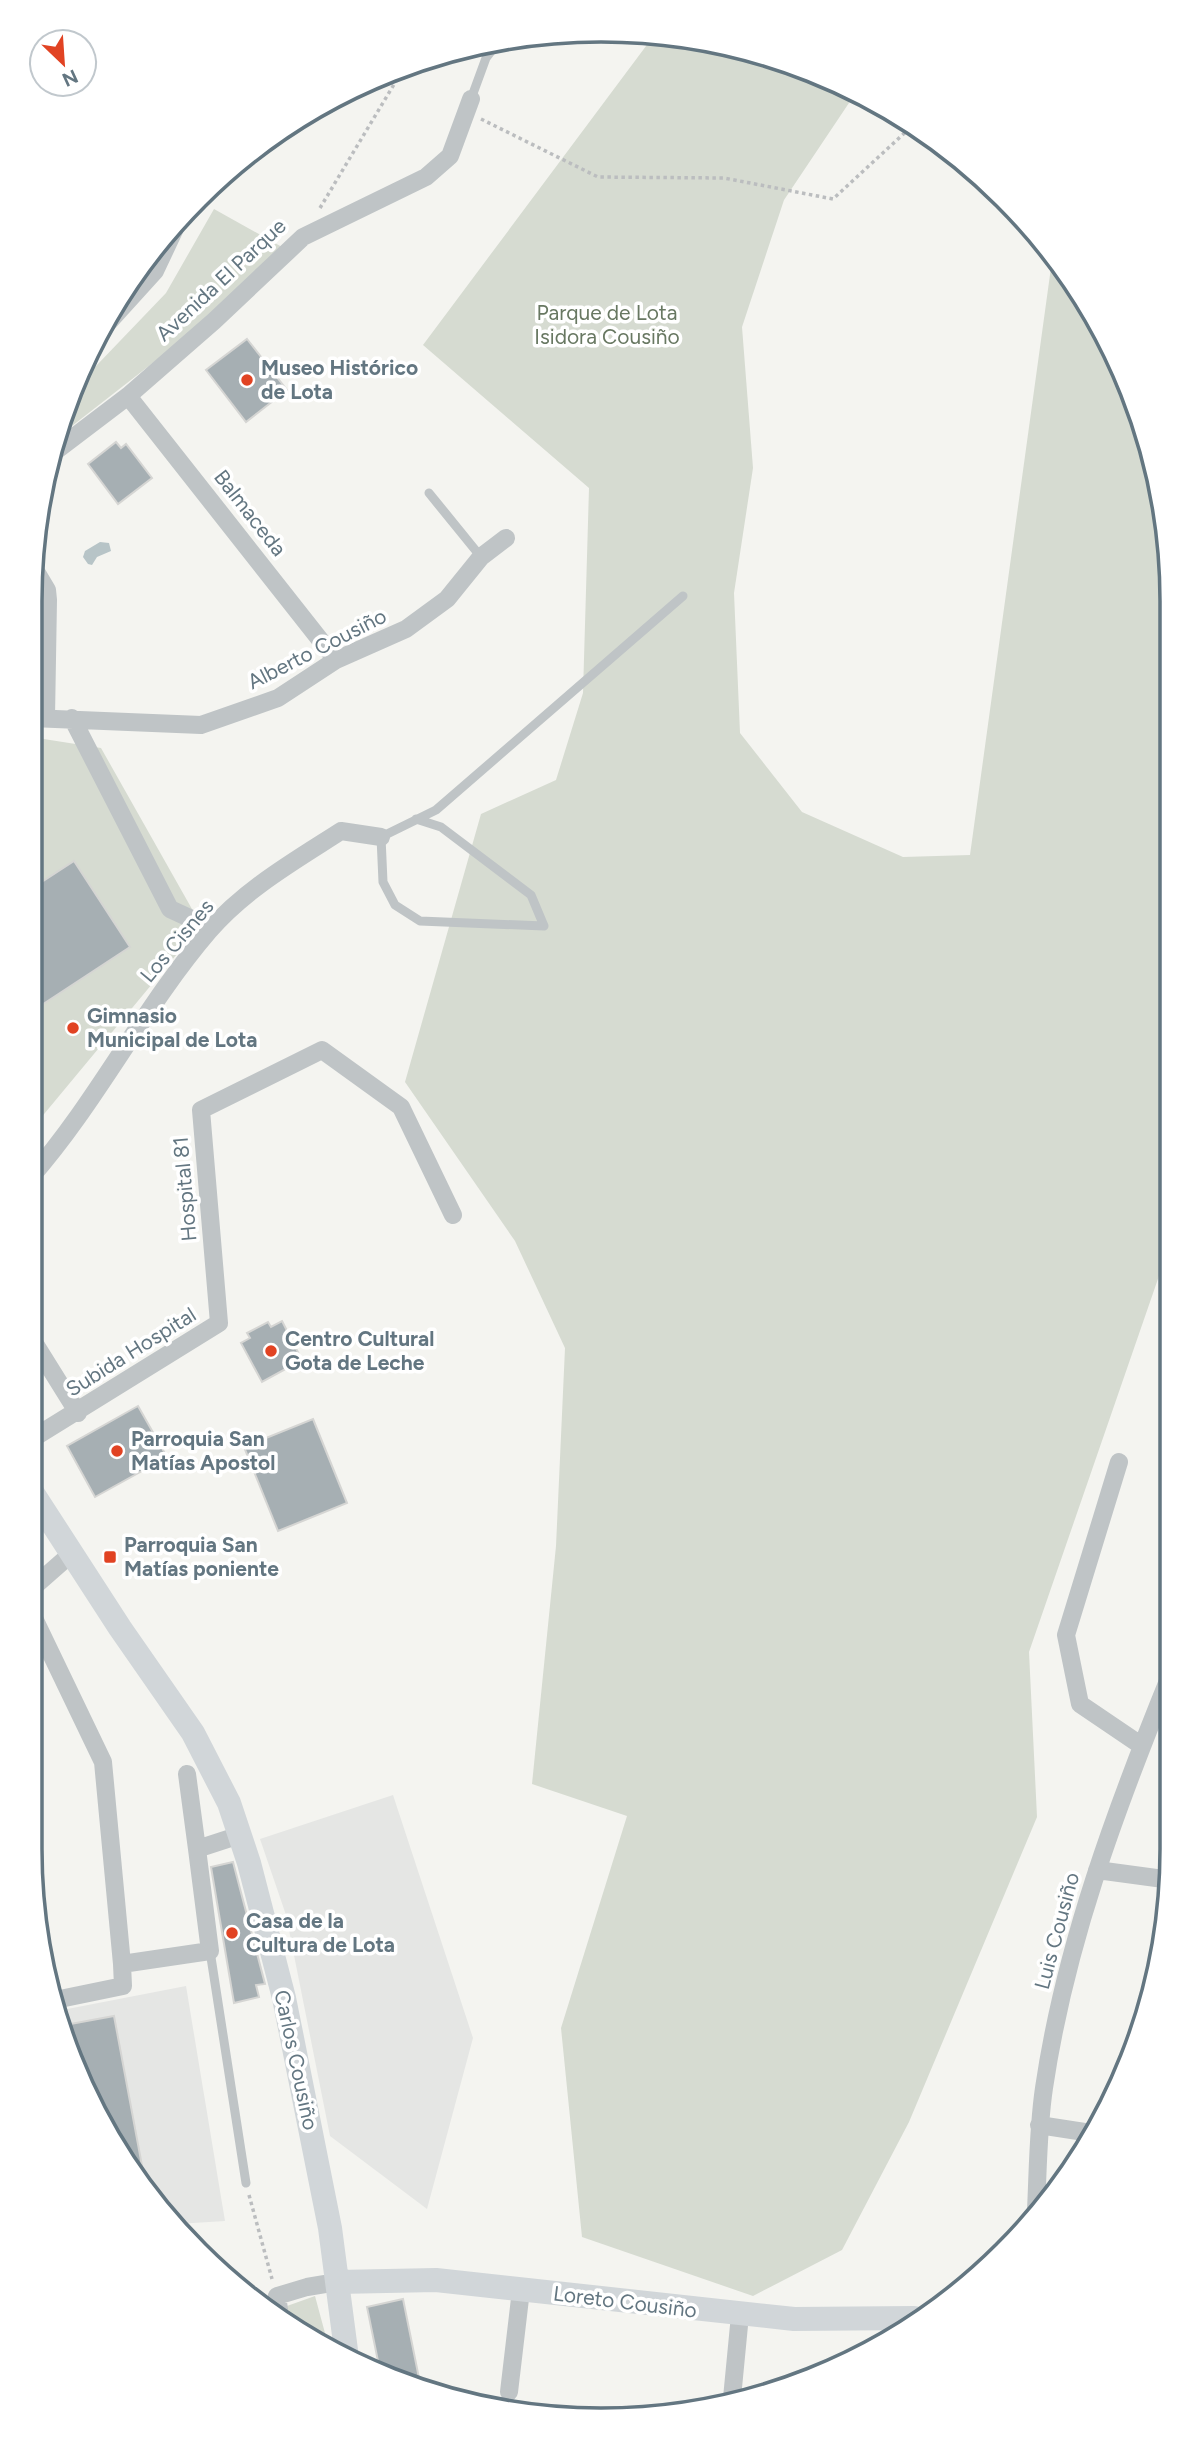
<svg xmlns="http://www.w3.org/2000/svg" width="1202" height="2450" font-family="Figtree,sans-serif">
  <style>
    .built { fill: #e5e6e4 }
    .green { fill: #d6dbd1 }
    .water { fill: #b7c4c7 }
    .building { fill: #a6afb3; stroke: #d5d5d3; stroke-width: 2 }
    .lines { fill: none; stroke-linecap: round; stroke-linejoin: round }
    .path { stroke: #bbbdbf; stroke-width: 3.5; stroke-dasharray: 3.5 3.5; stroke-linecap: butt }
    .lane { stroke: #bfc4c6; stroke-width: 9 }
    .street { stroke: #bfc4c6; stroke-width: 18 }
    .secondary { stroke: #d1d6d9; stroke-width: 24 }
    .poi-dot { fill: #e14323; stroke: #fff; stroke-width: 2.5 }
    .labels { text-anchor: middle; stroke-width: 7; stroke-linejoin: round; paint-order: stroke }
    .street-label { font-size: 21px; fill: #637681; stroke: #fff }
    .park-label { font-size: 21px; fill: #687862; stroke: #fff }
    .poi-label { font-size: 21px; font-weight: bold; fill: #637681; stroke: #fff; text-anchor: start }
    .rim { fill: none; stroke: #637681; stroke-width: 3.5 }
  </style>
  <rect width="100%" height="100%" fill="#f4f4f0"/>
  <!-- built -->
  <path class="built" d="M393 1795 473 2038 427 2209 330 2136 286 1915 260 1839Z
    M186 1986 225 2221 177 2224 148 2197 60 2033 57 2011Z"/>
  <!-- green -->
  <path class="green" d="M655 34 748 49 857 91 784 200 742 327 753 468 734 593 740 733 802 812 903 857 970 855 1053 253 1041 239 1054 254 1129 383 1167 527 1169 1247 1029 1652 1037 1817 909 2122 842 2250 753 2296 582 2237 561 2028 627 1816 532 1784 556 1546 565 1348 515 1241 405 1082 481 814 556 780 583 693 589 488 423 345Z
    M214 209 282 247 177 344 54 440 73 390 166 293Z
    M31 737 101 748 201 925 30 1131Z
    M315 2296 329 2348 295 2330 287 2306Z"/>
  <!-- water -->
  <path class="water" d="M100 542 109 543 111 551 97 557 92 565 88 564 83 557 85 551Z"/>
  <!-- building -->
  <path class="building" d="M247 339 287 390 246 422 206 370Z
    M116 442 121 448 126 444 152 478 118 504 88 464Z
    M74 861 130 947 31 1012V889Z
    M282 1321 302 1360 262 1382 241 1343 250 1338 247 1333 268 1322 271 1327Z
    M138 1406 167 1457 95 1497 67 1446Z
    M313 1419 347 1503 278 1531 244 1447Z
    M233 1862 265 1984 256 1985 259 1997 234 2003 211 1867Z
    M114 2016 146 2187 143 2188 69 2050 65 2025Z
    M403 2299 421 2388 381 2376 367 2307Z"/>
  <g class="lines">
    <!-- path -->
    <path class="path" d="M481 119 598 177 724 178 833 199 911 127
      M320 208 405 66
      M30 1552 36 1561
      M249 2195 272 2279"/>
    <!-- lane -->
    <path class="lane" d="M471 99 486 58 499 41
      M429 493 481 557
      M416 819 441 827 531 895 544 926 420 921 395 905 383 882 381 837 436 810 683 596
      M210 1951 246 2183"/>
    <!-- street -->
    <path class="street" d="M97 335 155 271 179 220
      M128 396 336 660
      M49 456 128 396 214 321 303 237 426 177 450 156 471 99
      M31 563 47 590 48 600 46 717
      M31 718 201 725 278 698 336 660 406 629 447 599 481 557 506 538
      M72 718 170 909 211 928
      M30 1178C97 1102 143 1008 209 931 245 889 296 860 341 831L381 837
      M30 1336 78 1413
      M30 1440 219 1323 201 1110 322 1050 401 1107 453 1215
      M1119 1462 1066 1635 1080 1704 1142 1746
      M30 1590 71 1554
      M30 1610 103 1762 122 1964 210 1951 197 1849 240 1835
      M187 1774 197 1849
      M1097 1870 1171 1880
      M55 2000 123 1986 122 1964
      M1149 2006 1162 1944
      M1039 2125 1091 2133
      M1036 2210C1038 2169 1038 2128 1044 2088 1065 1945 1116 1809 1170 1676
      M281 2322 277 2296 307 2287 337 2282
      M509 2392 521 2290
      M732 2398 740 2315"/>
    <!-- secondary -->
    <path class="secondary" d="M30 1489 120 1628 193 1733 229 1803 249 1863 284 1998 330 2228 347 2358
      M337 2282 436 2280 794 2319 914 2318"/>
  </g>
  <!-- markers -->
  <g class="poi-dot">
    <circle cx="247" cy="380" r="7"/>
    <circle cx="73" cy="1028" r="7"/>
    <circle cx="271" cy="1351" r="7"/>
    <circle cx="117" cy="1451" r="7"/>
    <rect x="103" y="1550" width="14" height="14" rx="3.5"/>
    <circle cx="232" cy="1933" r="7"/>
  </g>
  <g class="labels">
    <!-- street labels -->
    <g class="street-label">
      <text transform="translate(221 280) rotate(-43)" y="7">Avenida El Parque</text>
      <text transform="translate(250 513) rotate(52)" y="7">Balmaceda</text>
      <text transform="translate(317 649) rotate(-27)" y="7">Alberto Cousiño</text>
      <text transform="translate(177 941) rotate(-50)" y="7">Los Cisnes</text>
      <text transform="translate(185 1189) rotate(-95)" y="7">Hospital 81</text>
      <text transform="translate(131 1352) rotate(-32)" y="7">Subida Hospital</text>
      <text transform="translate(1057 1931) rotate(-75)" y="7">Luis Cousiño</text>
      <text transform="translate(296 2060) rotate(78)" y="7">Carlos Cousiño</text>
      <text transform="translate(625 2302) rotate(7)" y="7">Loreto Cousiño</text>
    </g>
    <!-- park labels -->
    <g class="park-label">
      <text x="607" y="320">Parque de Lota<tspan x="607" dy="24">Isidora Cousiño</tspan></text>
    </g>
    <!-- poi labels -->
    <g class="poi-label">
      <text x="261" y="375">Museo Histórico<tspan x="261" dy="24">de Lota</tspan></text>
      <text x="87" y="1023">Gimnasio<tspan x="87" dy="24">Municipal de Lota</tspan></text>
      <text x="285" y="1346">Centro Cultural<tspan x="285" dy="24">Gota de Leche</tspan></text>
      <text x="131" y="1446">Parroquia San<tspan x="131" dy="24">Matías Apostol</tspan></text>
      <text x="124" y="1552">Parroquia San<tspan x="124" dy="24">Matías poniente</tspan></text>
      <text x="246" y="1928">Casa de la<tspan x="246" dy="24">Cultura de Lota</tspan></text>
    </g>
  </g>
  <!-- crop -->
  <path d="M0 0H1202V2450H0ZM601 42H601A559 559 0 0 1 1160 601V1849A559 559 0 0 1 601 2408H601A559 559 0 0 1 42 1849V601A559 559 0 0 1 601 42Z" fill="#fff" fill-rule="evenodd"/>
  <path class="rim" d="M601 42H601A559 559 0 0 1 1160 601V1849A559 559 0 0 1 601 2408H601A559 559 0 0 1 42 1849V601A559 559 0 0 1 601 42Z"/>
  <!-- north arrow -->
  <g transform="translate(63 63) rotate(155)"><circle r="33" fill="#ffffff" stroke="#c1c8cd" stroke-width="2"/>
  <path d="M0-5L12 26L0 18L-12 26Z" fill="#e14323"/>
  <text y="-10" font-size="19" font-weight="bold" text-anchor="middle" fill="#637681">N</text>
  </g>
</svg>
